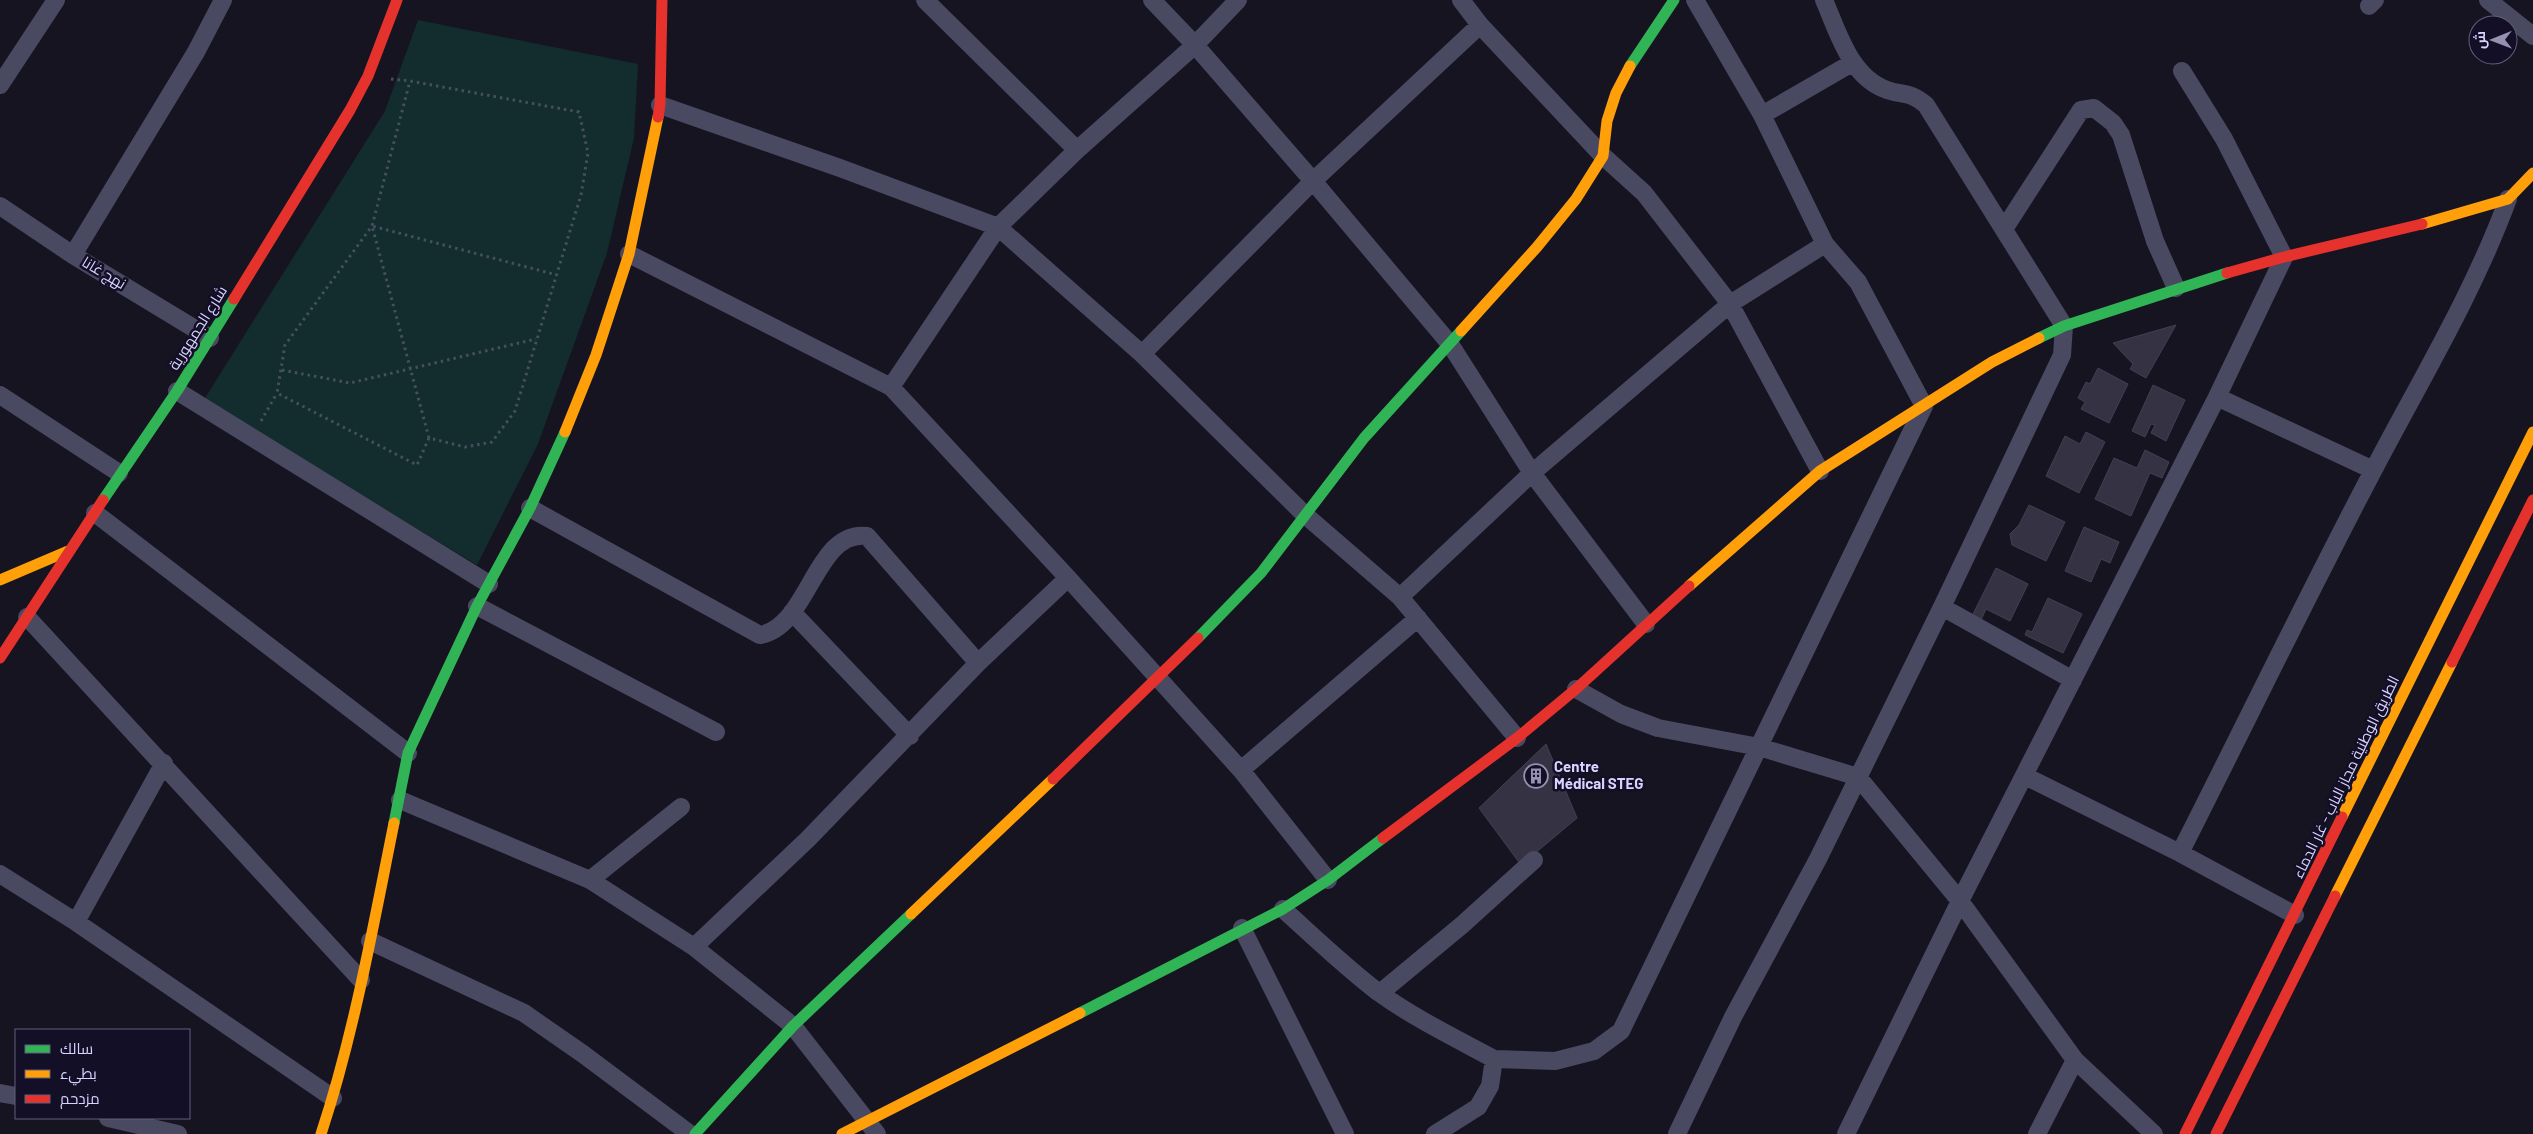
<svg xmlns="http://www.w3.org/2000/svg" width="2533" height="1134" font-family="Barlow,Cairo,sans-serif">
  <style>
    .green { fill: #132c2d }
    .building { fill: #343243; stroke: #433f54 }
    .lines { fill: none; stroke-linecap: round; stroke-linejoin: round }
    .path { stroke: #44505f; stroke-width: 3; stroke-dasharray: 2.5 4; stroke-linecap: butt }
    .street { stroke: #4a4962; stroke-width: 18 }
    .fast { stroke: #30b455; stroke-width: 11 }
    .slow { stroke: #ff9f0a; stroke-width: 11 }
    .jam { stroke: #e5322d; stroke-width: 11 }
    .labels { text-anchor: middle; stroke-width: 5; stroke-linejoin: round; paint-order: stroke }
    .street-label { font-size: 15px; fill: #d9d4ff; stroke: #130f26 }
    .poi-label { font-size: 15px; font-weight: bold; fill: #d9d4ff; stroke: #130f26; text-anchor: start }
  </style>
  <rect width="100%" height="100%" fill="#161421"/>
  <!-- green -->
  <path class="green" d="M418 20 638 64 634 138 607 253 538 444 477 565 255 431 205 398 385 111Z"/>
  <!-- building -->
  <path class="building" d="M2176 325 2146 378 2130 369 2133 364 2113 343Z
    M2098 368 2128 384 2109 423 2081 409 2085 402 2078 398 2086 382 2090 384Z
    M2153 385 2185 400 2166 441 2151 433 2155 425 2151 424 2145 437 2132 431Z
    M2086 432 2105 442 2079 493 2046 476 2065 436 2080 444Z
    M2145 450 2169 462 2162 478 2150 473 2131 516 2095 499 2114 458 2137 468Z
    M2029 505 2065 522 2046 561 2012 545 2010 534 2019 525Z
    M2084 527 2119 542 2110 563 2101 559 2091 582 2065 571Z
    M1996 568 2028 584 2010 621 1986 609 1981 620 1972 616Z
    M2048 598 2082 614 2063 653 2025 635 2027 630 2032 632Z
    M1546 744 1577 818 1521 865 1479 808Z"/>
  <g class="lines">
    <!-- path -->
    <path class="path" d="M391 79 410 81 579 112 588 153 581 195 515 411 492 442 465 447 429 438 417 465 277 393 285 345 372 226 410 81
      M282 370 350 383 536 339
      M261 421 277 393
      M429 438 372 226 557 275"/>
    <!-- street -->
    <path class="street" d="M925 0 1077 150
      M1152 0 1195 45 1313 181 1450 344 1532 473 1646 624
      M1461 0 1480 25 1603 156 1644 193 1730 304 1820 471
      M2488 0 2533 36
      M2369 6 2375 0
      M0 85 56 0
      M660 105 840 168 998 227 1142 354 1304 514 1400 597 1517 738
      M1762 115 1852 63
      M0 206 73 255 210 338
      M2004 229 2081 110 2094 108 2113 123 2121 135 2155 241 2176 288
      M629 254 891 387 1068 578 1241 770 1328 880
      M73 255 196 52 223 0
      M1142 354 1313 181 1480 25
      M891 387 998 227 1077 150 1195 45 1238 0
      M177 391 489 584
      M0 395 119 473
      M2217 397 2373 470
      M530 508 760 635C809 627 815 529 867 536L978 663
      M95 513 408 753
      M1400 597 1532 473 1730 304 1825 244
      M477 606 716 732
      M1942 607 2073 680
      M792 612 910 736
      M27 617 361 980
      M1576 689 1621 714 1658 728 1759 747 1858 777 1960 901 2075 1060 2037 1134
      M1241 770 1418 618
      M2025 776 2180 853 2295 915
      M400 800 590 880 694 947 793 1026 877 1134
      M2180 853C2245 725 2307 596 2374 469 2421 379 2473 294 2508 199
      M0 874 76 922 333 1098
      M590 880 681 807
      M1283 909C1314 937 1344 966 1378 992 1414 1018 1455 1038 1494 1059
      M76 922 164 763
      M1242 928 1345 1134
      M370 941 524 1013 583 1054 690 1134
      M694 947 808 839 978 663 1068 578
      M1380 993 1462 925 1534 860
      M2075 1060 2154 1134
      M0 1093 16 1096
      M108 1118 178 1134
      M1435 1134 1478 1107 1490 1086 1494 1059 1555 1061 1594 1051 1621 1031 1924 406 1858 282 1825 244 1762 115 1695 0
      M1677 1134 1733 1017 1818 859 1942 607 2062 355 2064 326 1926 105C1909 91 1905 96 1887 90 1850 77 1838 32 1824 0
      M1846 1134 1960 901 2217 397 2284 257 2224 139 2182 71"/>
    <!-- fast -->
    <path class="fast" d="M1630 66 1674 0
      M2039 338 2064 326 2227 273
      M103 500 177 391 234 299
      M1198 638 1261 573 1364 438 1461 331
      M394 823 408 753 477 606 530 508 565 432
      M1080 1013 1283 909 1328 880 1383 838
      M695 1134 793 1026 911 914"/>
    <!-- slow -->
    <path class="slow" d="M2422 224 2508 199 2533 173
      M1461 331 1537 247 1576 199 1603 156 1607 121 1616 93 1630 66
      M565 432 596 355 629 254 658 117
      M0 580 68 551
      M1689 586 1820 471 1992 362 2039 338
      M2342 817 2533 432
      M2335 896 2452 662
      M911 914 1053 779
      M321 1134C354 1034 373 927 394 823
      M842 1134 1080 1013"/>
    <!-- jam -->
    <path class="jam" d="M658 117 660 105 662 0
      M2227 273 2284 257 2422 224
      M234 299 350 110 368 76 397 0
      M0 658 103 500
      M2452 662 2533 500
      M1053 779 1198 638
      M1383 838 1517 738 1576 689 1689 586
      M2185 1134 2342 817
      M2216 1134 2335 896"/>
  </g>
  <!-- icons -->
  <defs>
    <g id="building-ring" transform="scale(1.25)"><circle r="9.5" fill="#130f26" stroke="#9591b1" stroke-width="1.5"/><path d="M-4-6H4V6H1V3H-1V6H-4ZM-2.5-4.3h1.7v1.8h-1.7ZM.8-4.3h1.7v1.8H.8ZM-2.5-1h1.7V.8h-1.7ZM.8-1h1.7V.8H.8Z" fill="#9591b1"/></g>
  </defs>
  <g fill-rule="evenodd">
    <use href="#building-ring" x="1536" y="776"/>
  </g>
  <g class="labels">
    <!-- street labels -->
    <g class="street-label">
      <text transform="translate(104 273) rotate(31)" y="5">نهج غانا</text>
      <text transform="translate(198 328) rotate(-58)" y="5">شارع الجمهورية</text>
      <text transform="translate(2346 777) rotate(-64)" y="5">الطريق الوطنية مجاز الباب - غار الدماء</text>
    </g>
    <!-- poi labels -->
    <g class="poi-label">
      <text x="1554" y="772">Centre<tspan x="1554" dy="17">Médical STEG</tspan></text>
    </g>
  </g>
  <!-- legend -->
  <rect x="15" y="1029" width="175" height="90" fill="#130f26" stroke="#625e7d"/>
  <rect x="25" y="1045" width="25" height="8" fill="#30b455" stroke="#625e7d"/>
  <text x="60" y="1054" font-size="15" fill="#d9d4ff">سالك</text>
  <rect x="25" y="1070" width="25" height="8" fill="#ff9f0a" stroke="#625e7d"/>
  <text x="60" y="1079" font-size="15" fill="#d9d4ff">بطيء</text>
  <rect x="25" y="1095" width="25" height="8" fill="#e5322d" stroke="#625e7d"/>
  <text x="60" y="1104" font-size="15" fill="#d9d4ff">مزدحم</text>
  <!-- north arrow -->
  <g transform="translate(2493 40) rotate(269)"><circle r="24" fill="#130f26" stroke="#625e7d"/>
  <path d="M0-4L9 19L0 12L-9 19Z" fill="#9591b1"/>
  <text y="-8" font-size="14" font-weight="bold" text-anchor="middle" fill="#d9d4ff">ش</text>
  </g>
</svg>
